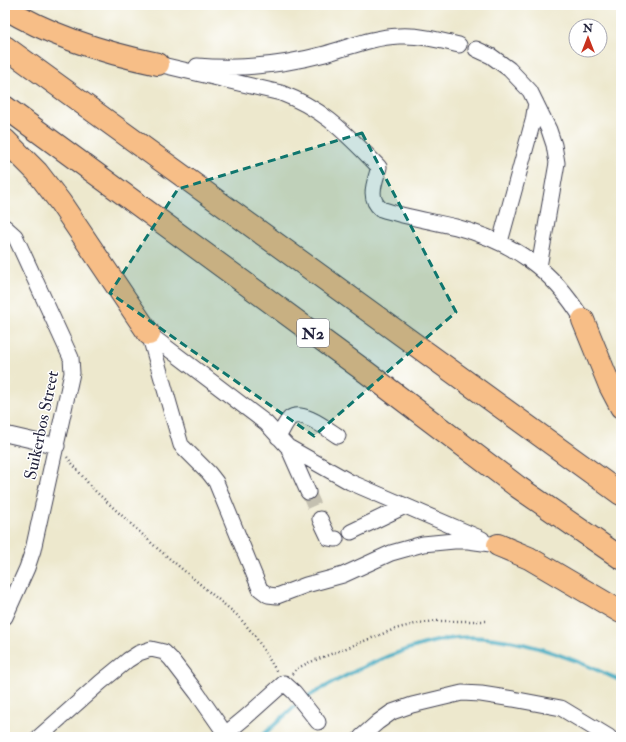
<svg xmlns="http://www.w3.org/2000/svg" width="626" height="742" font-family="'IM FELL Double Pica',serif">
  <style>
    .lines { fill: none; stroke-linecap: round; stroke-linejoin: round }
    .stream { stroke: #3ea8be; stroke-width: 4 }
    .minor-tunnel { stroke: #c4c0b0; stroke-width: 15; stroke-dasharray: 15 8; stroke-linecap: butt }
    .minor-casing { stroke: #404051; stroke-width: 17 }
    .highway-casing { stroke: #404051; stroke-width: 24 }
    .path { stroke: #404051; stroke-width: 2.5; stroke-dasharray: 1 3; stroke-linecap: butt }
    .minor { stroke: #fff; stroke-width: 15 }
    .highway { stroke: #f7be87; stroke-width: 22 }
    .marked { fill: #0f766e; fill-opacity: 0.2; stroke: #0f766e; stroke-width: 3; stroke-dasharray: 8 5; stroke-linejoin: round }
    .labels { text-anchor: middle; stroke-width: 3; stroke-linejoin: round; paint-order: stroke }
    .shield { fill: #fff; stroke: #646476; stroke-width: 1 }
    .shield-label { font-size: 16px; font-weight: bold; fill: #22223b }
    .street-label { font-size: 17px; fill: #22223b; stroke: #fff }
  </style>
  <rect width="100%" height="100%" fill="#fff"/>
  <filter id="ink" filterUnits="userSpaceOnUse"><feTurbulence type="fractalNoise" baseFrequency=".025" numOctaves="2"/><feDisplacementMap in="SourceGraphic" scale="8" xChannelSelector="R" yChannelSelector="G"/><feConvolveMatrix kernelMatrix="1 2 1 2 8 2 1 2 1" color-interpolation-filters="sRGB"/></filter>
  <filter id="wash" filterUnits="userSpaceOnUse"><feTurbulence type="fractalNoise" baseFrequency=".012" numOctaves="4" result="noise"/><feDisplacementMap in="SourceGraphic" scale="16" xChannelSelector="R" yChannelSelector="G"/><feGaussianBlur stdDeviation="0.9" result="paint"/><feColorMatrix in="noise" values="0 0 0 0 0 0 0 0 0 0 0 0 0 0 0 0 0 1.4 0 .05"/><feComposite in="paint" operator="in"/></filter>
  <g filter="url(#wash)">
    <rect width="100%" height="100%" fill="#ede8cd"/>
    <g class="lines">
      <!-- stream -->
      <path class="stream" d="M307 697C349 673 393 650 441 640 499 628 569 656 621 681
        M261 737 294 707"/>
    </g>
  </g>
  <g filter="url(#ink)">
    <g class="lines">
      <!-- minor-tunnel -->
      <path class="minor-tunnel" d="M308 492 320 519"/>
      <!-- minor casing -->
      <g class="minor-casing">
        <path id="minor" d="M476 49 491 56 509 69 530 91 549 130 554 145 557 163 539 267
          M158 64 281 93C326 110 346 134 379 167 375 182 367 198 381 209 405 217 431 221 456 227 513 242 552 269 583 320
          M197 66C240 70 283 65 325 54 350 47 373 37 399 36 420 35 439 40 459 45
          M5 227 15 236 71 358 72 373 33 550 27 568 5 617
          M500 242 533 121 536 103
          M149 334 181 445 209 473 216 482 260 589 268 595 277 596 306 585 343 575 391 553 423 544 454 541H468L498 545
          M149 334 266 423 288 447 350 482 482 539
          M5 434 57 446
          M278 437C282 431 285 423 290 418 302 409 327 429 338 436
          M288 447 308 492
          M320 519 329 538 336 539
          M351 532 405 506
          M223 736 246 717 284 683 294 692 318 722
          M39 737 101 682 128 660 139 653 151 649 164 652 171 659 197 693 222 729 223 737
          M361 737 378 722 392 712 412 705 462 693 481 694 513 699 561 708 609 737"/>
      </g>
      <!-- highway casing -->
      <g class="highway-casing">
        <path id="highway" d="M5 8C52 37 105 53 158 64
          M5 47 621 494
          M5 107 366 372 518 487 621 558
          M5 140 37 172 60 202 149 334
          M583 320 610 386 621 407
          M498 545 529 558 621 612"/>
      </g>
      <!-- path -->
      <path class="path" d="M67 457 92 488 157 548 238 616 255 636 277 672
        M292 674 298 668 308 663 395 629 419 623 438 621H487"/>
      <!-- minor -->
      <use href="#minor" class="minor"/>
      <!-- highway -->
      <use href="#highway" class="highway"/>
    </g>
  </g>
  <!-- marked area -->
  <path class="marked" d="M362 133 456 312 314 436 110 293 178 189Z"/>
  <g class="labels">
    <!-- shield labels -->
    <rect class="shield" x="297" y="319" width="32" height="28" rx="3"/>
    <g class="shield-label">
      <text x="313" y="339">N2</text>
    </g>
    <!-- street labels -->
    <g class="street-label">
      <text transform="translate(41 425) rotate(-78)" y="6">Suikerbos Street</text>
    </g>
  </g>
  <!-- margin -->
  <rect width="626" height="742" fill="none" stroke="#fff" stroke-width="20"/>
  <!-- north arrow -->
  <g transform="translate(588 38)"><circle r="19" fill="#ffffff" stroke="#a7a7b1"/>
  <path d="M0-3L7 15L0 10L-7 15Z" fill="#c8321e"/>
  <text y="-6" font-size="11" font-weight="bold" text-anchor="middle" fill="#22223b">N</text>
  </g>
</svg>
